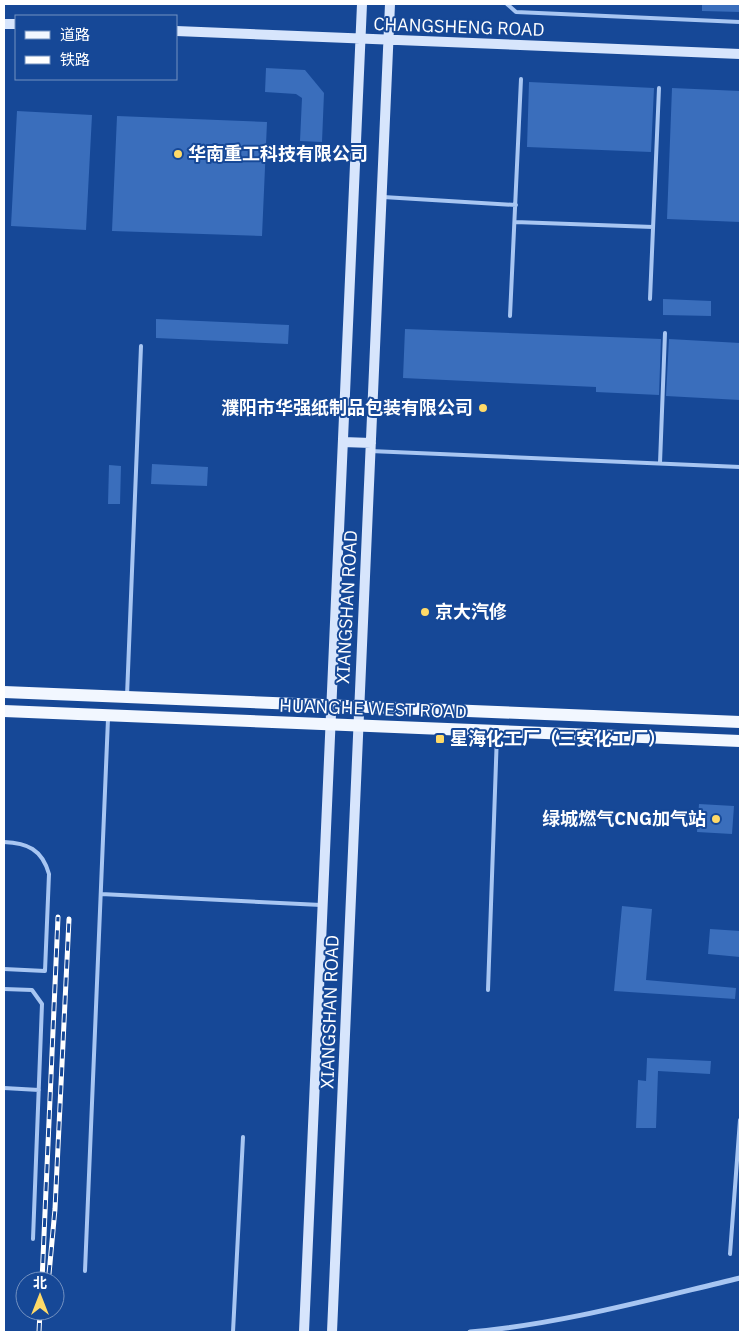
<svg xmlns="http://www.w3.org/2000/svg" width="744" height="1336" font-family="'IBM Plex Sans','Noto Sans SC',sans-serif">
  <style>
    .building { fill: #3a6ebc }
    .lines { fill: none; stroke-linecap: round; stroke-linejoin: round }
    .lane { stroke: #a8c6f2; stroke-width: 4 }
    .street { stroke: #a8c6f2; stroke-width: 5 }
    .secondary { stroke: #d7e5fc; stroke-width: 10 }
    .primary { stroke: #f2f7ff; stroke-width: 12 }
    .rail-casing { stroke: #fff; stroke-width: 5 }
    .rail { stroke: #164897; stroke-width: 3; stroke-dasharray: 9; stroke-linecap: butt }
    .poi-dot { fill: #ffda68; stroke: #164897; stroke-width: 2 }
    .labels { text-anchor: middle; stroke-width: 4; stroke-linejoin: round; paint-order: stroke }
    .street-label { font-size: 18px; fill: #fff; stroke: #164897 }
    .poi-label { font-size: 18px; font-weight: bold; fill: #fff; stroke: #164897; text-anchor: start }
  </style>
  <rect width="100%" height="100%" fill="#164897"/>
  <!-- building -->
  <path class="building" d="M702 4H740V12L702 11Z
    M266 68 305 70 324 93 322 142 300 141 302 98 296 94 265 92Z
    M529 82 654 88 651 152 527 147Z
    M672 88 740 91V222L667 219Z
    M17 111 92 115 86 230 11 226Z
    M117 116 267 122 262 236 112 231Z
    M663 299 711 301V316L663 315Z
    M156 319 289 325 288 344 156 338Z
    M405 329 661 339 659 395 596 392V387L403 378Z
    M669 339 740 343V400L666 396Z
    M152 464 208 467 207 486 151 484Z
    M109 465 121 466 120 504H108Z
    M699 804 734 806 732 834 697 832Z
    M622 906 652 909 646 980 736 988 735 999 614 991Z
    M710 929 740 931V957L708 954Z
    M647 1058 711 1061 710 1074 658 1071 656 1128H636L638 1080 646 1081Z"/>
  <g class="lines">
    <!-- lane -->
    <path class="lane" d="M507 4 516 12 740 22
      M383 197 516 205
      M515 222 653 227
      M650 299 659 88
      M510 316 521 79
      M370 451 740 467
      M660 463 665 333
      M127 696 141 346
      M4 842C27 843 42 849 49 874L45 971 4 969
      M101 894 321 905
      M4 989 32 990 42 1004 33 1239
      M488 990 497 734
      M4 1088 39 1090
      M730 1254 740 1120
      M85 1271 108 719
      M233 1332 243 1137"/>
    <!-- street -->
    <path class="street" d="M470 1332C562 1324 651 1299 740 1278"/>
    <!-- secondary -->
    <path class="secondary" d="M4 24H16
      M176 31 740 54
      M343 442 371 443
      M304 1332 362 4
      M332 1332 390 4"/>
    <!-- primary -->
    <path class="primary" d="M4 692 740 722
      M4 711 740 741"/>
    <!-- rail casing -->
    <g class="rail-casing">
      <path id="rail" d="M49 1274 55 1209 69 919
        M42 1281 58 917
        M39 1332 40 1311"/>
    </g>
    <!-- rail -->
    <use href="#rail" class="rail"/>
  </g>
  <!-- markers -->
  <g class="poi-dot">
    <circle cx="178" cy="154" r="5"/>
    <circle cx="483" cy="408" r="5"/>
    <circle cx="425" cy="612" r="5"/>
    <rect x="435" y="734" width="10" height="10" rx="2.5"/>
    <circle cx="716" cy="819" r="5"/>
  </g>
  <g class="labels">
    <!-- street labels -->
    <g class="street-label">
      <text transform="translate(459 27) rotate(2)" y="6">CHANGSHENG ROAD</text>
      <text transform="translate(347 607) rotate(-87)" y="6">XIANGSHAN ROAD</text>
      <text transform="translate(373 709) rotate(2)" y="6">HUANGHE WEST ROAD</text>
      <text transform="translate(330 1012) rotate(-88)" y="6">XIANGSHAN ROAD</text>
    </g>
    <!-- poi labels -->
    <g class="poi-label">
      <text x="188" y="160">华南重工科技有限公司</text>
      <text x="473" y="414" text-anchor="end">濮阳市华强纸制品包装有限公司</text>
      <text x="435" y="618">京大汽修</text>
      <text x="450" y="745">星海化工厂（三安化工厂）</text>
      <text x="706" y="825" text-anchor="end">绿城燃气CNG加气站</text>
    </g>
  </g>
  <!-- border -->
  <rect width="744" height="1336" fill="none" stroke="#ffffff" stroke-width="10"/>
  <!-- legend -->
  <rect x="15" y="15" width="162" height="65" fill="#164897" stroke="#7391c1"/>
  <rect x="25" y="31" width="25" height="8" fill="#f2f7ff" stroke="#7391c1"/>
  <text x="60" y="40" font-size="15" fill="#ffffff">道路</text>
  <rect x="25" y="56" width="25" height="8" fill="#ffffff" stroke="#7391c1"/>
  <text x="60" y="65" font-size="15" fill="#ffffff">铁路</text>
  <!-- north arrow -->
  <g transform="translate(40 1296)"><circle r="24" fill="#164897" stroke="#7391c1"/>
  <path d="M0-4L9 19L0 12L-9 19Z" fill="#ffda68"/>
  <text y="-8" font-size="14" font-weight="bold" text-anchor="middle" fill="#ffffff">北</text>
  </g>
</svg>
